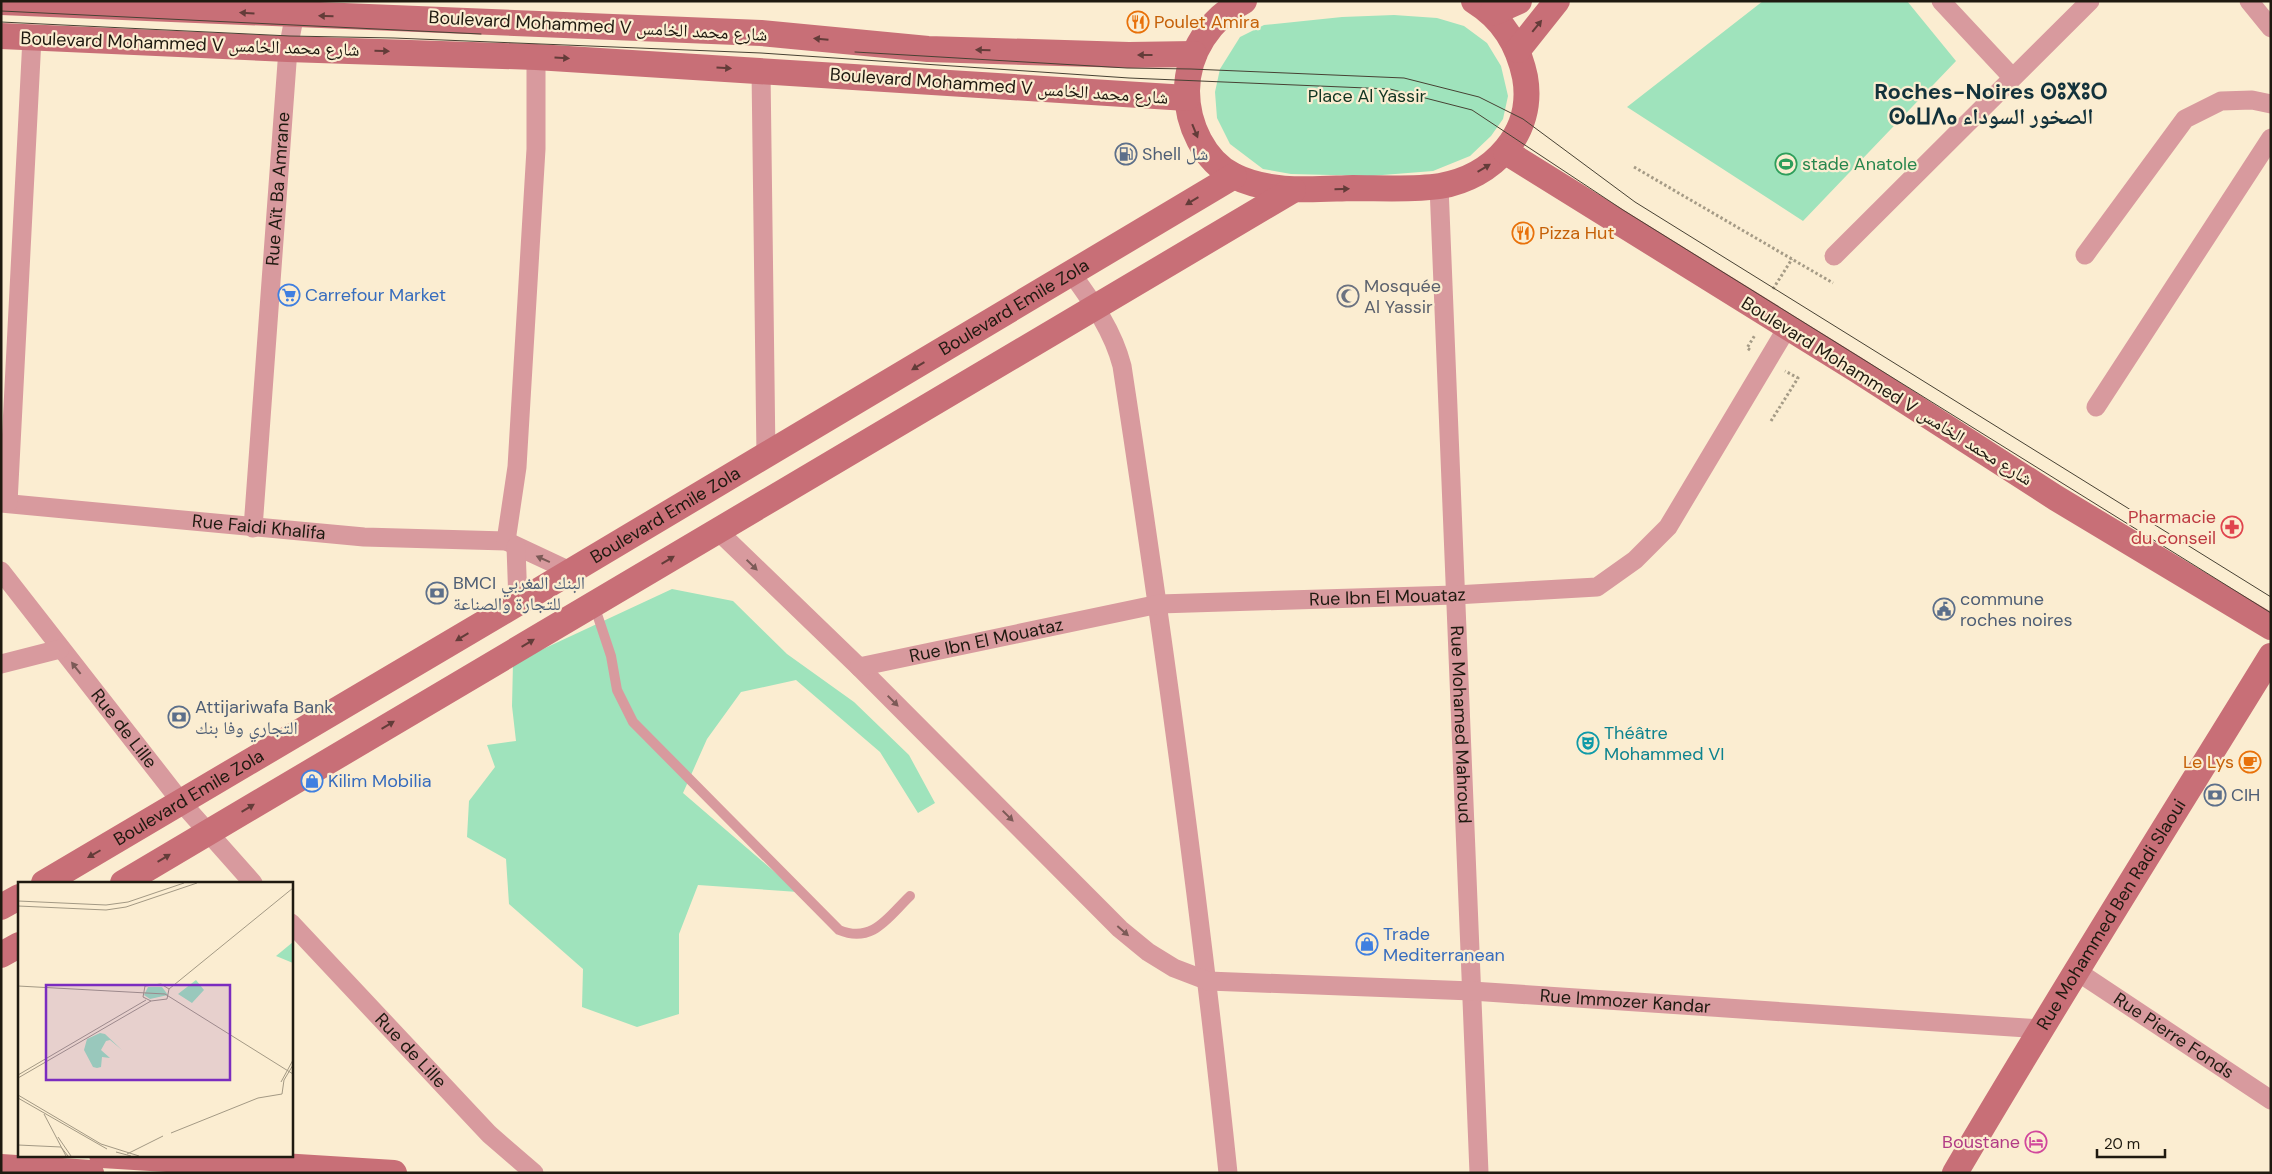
<svg xmlns="http://www.w3.org/2000/svg" width="2272" height="1174" font-family="'DM Sans','Noto Naskh Arabic','Noto Sans Tifinagh',sans-serif">
  <style>
    .green { fill: #9fe3bc }
    .lines { fill: none; stroke-linecap: round; stroke-linejoin: round }
    .path { stroke: #a59b86; stroke-width: 3; stroke-dasharray: 2.5 2.5; stroke-linecap: butt }
    .lane { stroke: #d89a9e; stroke-width: 10 }
    .street { stroke: #d89a9e; stroke-width: 19 }
    .secondary { stroke: #c86f77; stroke-width: 26 }
    .tram { stroke: #474133; stroke-width: 1 }
    .oneway { fill: #633c39 }
    .oneway2 { fill: #7c5a57 }
    .labels { text-anchor: middle; stroke-width: 4.5; stroke-linejoin: round; paint-order: stroke }
    .food-label { font-size: 18px; fill: #c56008; stroke: #fbedd1; text-anchor: start }
    .street-label { font-size: 18px; fill: #1f1a10; stroke: #fbedd1 }
    .park-label { font-size: 18px; fill: #103522; stroke: #fbedd1 }
    .service-label { font-size: 18px; fill: #4e5e75; stroke: #fbedd1; text-anchor: start }
    .leisure-label { font-size: 18px; fill: #27864d; stroke: #fbedd1; text-anchor: start }
    .worship-label { font-size: 18px; fill: #5b616d; stroke: #fbedd1; text-anchor: start }
    .shop-label { font-size: 18px; fill: #366cbe; stroke: #fbedd1; text-anchor: start }
    .health-label { font-size: 18px; fill: #be3a42; stroke: #fbedd1; text-anchor: end }
    .culture-label { font-size: 18px; fill: #0d838f; stroke: #fbedd1; text-anchor: start }
    .hotel-label { font-size: 18px; fill: #b23c85; stroke: #fbedd1; text-anchor: end }
    .district-label { font-size: 22px; font-weight: bold; fill: #13323b; stroke: #fbedd1 }
    .inset-road { fill: none; stroke: #a39984; stroke-width: 1 }
    .view { fill: #7b2cbf; fill-opacity: 0.15; stroke: #7b2cbf; stroke-width: 2.5 }
    .inset-edge { fill: none; stroke: #1f1a10; stroke-width: 2.5 }
  </style>
  <rect width="100%" height="100%" fill="#fbedd1"/>
  <!-- green -->
  <path class="green" d="M1763 1H1907L1956 61 1803 221 1627 107Z
    M1394 15 1437 18 1464 26 1487 43 1501 66 1508 96 1503 119 1491 136 1470 156 1433 171 1370 176 1291 174 1263 169 1230 144 1217 118 1215 92 1220 69 1240 37 1264 25 1342 17Z
    M672 589 733 601 787 654 854 702 909 755 935 803 918 813 880 752 796 680 741 692 707 739 683 793 798 892 698 885 679 934V1014L637 1027 582 1007 583 969 509 904 506 859 467 837 469 801 495 767 487 745 516 741 512 706 513 663Z"/>
  <g class="lines">
    <!-- path -->
    <path class="path" d="M1634 167 1833 283
      M1773 289 1792 259
      M1750 350 1747 348 1755 335
      M1771 421 1798 378 1785 371"/>
    <!-- lane -->
    <path class="lane" d="M594 605 611 656 617 690 633 722 839 930C873 944 888 917 910 896"/>
    <!-- street -->
    <g class="street">
      <path d="M1941 1 2012 77"/>
      <path d="M2249 1 2271 28"/>
      <path d="M761 70 766 456"/>
      <path id="s1" d="M1439 186 1479 1173"/>
      <path d="M2085 255 2185 119 2221 101 2252 100 2271 104"/>
      <path d="M1834 256 2090 1"/>
      <path d="M1072 274C1093 303 1113 331 1122 366 1163 634 1200 903 1228 1173"/>
      <path d="M2096 407 2271 138"/>
      <path id="s2" d="M1 503 364 537 506 541 570 571"/>
      <path d="M8 503 32 38"/>
      <path id="s3" d="M253 528 288 49 297 3"/>
      <path id="s4" d="M717 530 859 667 1120 929 1148 952 1174 968 1208 981 1472 991 2040 1029"/>
      <path d="M506 541 517 467 536 149V57"/>
      <path d="M516 547 518 603"/>
      <path id="s5" d="M1 571 182 803 253 883"/>
      <path d="M1 664 60 649"/>
      <path id="s6" d="M859 667 1159 604 1455 595 1597 587 1635 560 1668 527 1787 328"/>
      <path id="s7" d="M291 923 489 1134 534 1173"/>
      <path id="s8" d="M2078 972 2271 1100"/>
    </g>
    <!-- secondary -->
    <g class="secondary">
      <path d="M1244 1C1210 18 1187 53 1187 91 1187 124 1204 161 1234 176 1270 194 1315 189 1353 188 1380 188 1415 190 1440 186 1493 177 1535 133 1525 77 1518 44 1503 19 1474 1"/>
      <path d="M1 2 761 33 928 49 1129 55 1194 54"/>
      <path d="M1492 13 1519 1"/>
      <path d="M1 36 288 49 536 57 1187 98"/>
      <path d="M1518 50 1557 1"/>
      <path d="M1506 152 1857 370 2056 498 2271 627"/>
      <path id="s9" d="M44 883 506 610 1234 176"/>
      <path d="M123 883 1293 190"/>
      <path d="M1 907 19 897"/>
      <path d="M1 955 19 945"/>
      <path d="M102 1155 394 1173"/>
      <path d="M1 1167 91 1173"/>
      <path id="s10" d="M1955 1173C2057 999 2165 828 2271 656"/>
    </g>
    <!-- tram -->
    <path class="tram" d="M1 11 481 34
      M1 22 290 36 394 38 761 53 1129 78 1390 89 1472 110 1623 210 2271 613
      M855 52 1127 68 1191 69 1404 78 1479 97 1523 119 1635 202 2271 597"/>
  </g>
  <!-- one-way arrows -->
  <defs><path id="oneway-solid" d="M-6-.8H1V-3.2L6.5 0L1 3.2V.8H-6Z" transform="scale(1.25)"/></defs>
  <g class="oneway">
    <use href="#oneway-solid" transform="translate(247 13) rotate(-177)"/>
    <use href="#oneway-solid" transform="translate(326 16) rotate(-179)"/>
    <use href="#oneway-solid" transform="translate(1537 26) rotate(-51)"/>
    <use href="#oneway-solid" transform="translate(821 39) rotate(-175)"/>
    <use href="#oneway-solid" transform="translate(983 50) rotate(-178)"/>
    <use href="#oneway-solid" transform="translate(382 51) rotate(1)"/>
    <use href="#oneway-solid" transform="translate(1145 55) rotate(180)"/>
    <use href="#oneway-solid" transform="translate(562 58) rotate(3)"/>
    <use href="#oneway-solid" transform="translate(724 68) rotate(3)"/>
    <use href="#oneway-solid" transform="translate(1195 131) rotate(68)"/>
    <use href="#oneway-solid" transform="translate(1484 168) rotate(-31)"/>
    <use href="#oneway-solid" transform="translate(1342 189) rotate(-1)"/>
    <use href="#oneway-solid" transform="translate(1192 201) rotate(149)"/>
    <use href="#oneway-solid" transform="translate(918 366) rotate(149)"/>
    <use href="#oneway-solid" transform="translate(668 560) rotate(-31)"/>
    <use href="#oneway-solid" transform="translate(462 637) rotate(149)"/>
    <use href="#oneway-solid" transform="translate(528 643) rotate(-31)"/>
    <use href="#oneway-solid" transform="translate(388 725) rotate(-31)"/>
    <use href="#oneway-solid" transform="translate(248 808) rotate(-31)"/>
    <use href="#oneway-solid" transform="translate(94 854) rotate(150)"/>
    <use href="#oneway-solid" transform="translate(164 858) rotate(-31)"/>
  </g>
  <g class="oneway2">
    <use href="#oneway-solid" transform="translate(543 559) rotate(-156)"/>
    <use href="#oneway-solid" transform="translate(752 565) rotate(44)"/>
    <use href="#oneway-solid" transform="translate(76 668) rotate(-128)"/>
    <use href="#oneway-solid" transform="translate(893 701) rotate(45)"/>
    <use href="#oneway-solid" transform="translate(1008 816) rotate(45)"/>
    <use href="#oneway-solid" transform="translate(1123 931) rotate(41)"/>
  </g>
  <!-- icons -->
  <defs>
    <g id="restaurant-ring" transform="scale(1.125)"><circle r="9.5" fill="#fbedd1" stroke="#e8710a" stroke-width="1.5"/><path d="M-5-6h1v4h1v-4h1v4h1v-4h1v5L-1.5 .5V6h-2V.5L-5-1ZM5-6V6H3V1.5H1.5Q1.5-4 5-6Z" fill="#e8710a"/></g>
    <g id="fuel-ring" transform="scale(1.125)"><circle r="9.5" fill="#fbedd1" stroke="#5c6f8a" stroke-width="1.5"/><path d="M-5.5-6h7V0h2V4h1.3V-2.5L3-4.5l.8-.8L6-3V5H2.5V1h-1V6h-7ZM-4.2-4.7v3.2H.2V-4.7Z" fill="#5c6f8a"/></g>
    <g id="stadium-ring" transform="scale(1.125)"><circle r="9.5" fill="#fbedd1" stroke="#2e9e5b" stroke-width="1.5"/><path d="M0-5a6.5 5 0 1 0 0 10a6.5 5 0 1 0 0-10ZM-3.5-1.8h7v3.6h-7Z" fill="#2e9e5b"/></g>
    <g id="supermarket-ring" transform="scale(1.125)"><circle r="9.5" fill="#fbedd1" stroke="#3f7fe0" stroke-width="1.5"/><path d="M-6-5.5h2.5l.6 2H6L4.5 2H-2.5L-4.4-4H-6ZM-1.5 3.2a1.3 1.3 0 1 0 .1 0ZM3 3.2a1.3 1.3 0 1 0 .1 0Z" fill="#3f7fe0"/></g>
    <g id="mosque-ring" transform="scale(1.125)"><circle r="9.5" fill="#fbedd1" stroke="#6b7280" stroke-width="1.5"/><path d="M3.5-4.9A6 6 0 1 0 3.5 4.9A5 5 0 1 1 3.5-4.9Z" fill="#6b7280"/></g>
    <g id="pharmacy-ring" transform="scale(1.125)"><circle r="9.5" fill="#fbedd1" stroke="#e0444e" stroke-width="1.5"/><path d="M-2-6h4v4h4v4h-4v4h-4v-4h-4v-4h4Z" fill="#e0444e"/></g>
    <g id="bank-ring" transform="scale(1.125)"><circle r="9.5" fill="#fbedd1" stroke="#5c6f8a" stroke-width="1.5"/><path d="M-6-4H6V4H-6ZM0-2.3a2.3 2.3 0 1 0 0 4.6a2.3 2.3 0 1 0 0-4.6Z" fill="#5c6f8a"/></g>
    <g id="civic-ring" transform="scale(1.125)"><circle r="9.5" fill="#fbedd1" stroke="#5c6f8a" stroke-width="1.5"/><path d="M-.6-6.5H3V-4.5H.6V-3L4-1V1h2V6H-6V1h2V-1L-.6-3ZM-1.2 2.5V6h2.4V2.5Z" fill="#5c6f8a"/></g>
    <g id="theatre-ring" transform="scale(1.125)"><circle r="9.5" fill="#fbedd1" stroke="#0f9aa8" stroke-width="1.5"/><path d="M-5-5.5Q0-4 5-5.5V0Q5 5 0 6Q-5 5-5 0ZM-3.3-2.5H-1v1.5H-3.3ZM1-2.5H3.3v1.5H1ZM-2.8 1Q0 5.5 2.8 1Z" fill="#0f9aa8"/></g>
    <g id="cafe-ring" transform="scale(1.125)"><circle r="9.5" fill="#fbedd1" stroke="#e8710a" stroke-width="1.5"/><path d="M-5.5-4.5H6V0H3Q3 3.5 0 3.5H-2.5Q-5.5 3.5-5.5 0ZM3-3.2v2h1.7v-2ZM-6 4.5H4V6H-6Z" fill="#e8710a"/></g>
    <g id="shop-ring" transform="scale(1.125)"><circle r="9.5" fill="#fbedd1" stroke="#3f7fe0" stroke-width="1.5"/><path d="M-5-2.5h2.3a2.7 3.5 0 0 1 5.4 0H5L5.5 6h-11ZM-1.5-2.5h3a1.5 2.3 0 0 0-3 0Z" fill="#3f7fe0"/></g>
    <g id="hotel-ring" transform="scale(1.125)"><circle r="9.5" fill="#fbedd1" stroke="#d1479c" stroke-width="1.5"/><path d="M-6-4.5h1.5V1H6V5H4.5V3h-9V5H-6ZM-4 0a1.8 1.8 0 1 1 3.6 0ZM.5 0V-2.5h3Q6-2.5 6 0Z" fill="#d1479c"/></g>
  </defs>
  <g fill-rule="evenodd">
    <use href="#restaurant-ring" x="1138" y="22"/>
    <use href="#fuel-ring" x="1126" y="154"/>
    <use href="#stadium-ring" x="1786" y="164"/>
    <use href="#restaurant-ring" x="1523" y="233"/>
    <use href="#supermarket-ring" x="289" y="295"/>
    <use href="#mosque-ring" x="1348" y="296"/>
    <use href="#pharmacy-ring" x="2232" y="527"/>
    <use href="#bank-ring" x="437" y="593"/>
    <use href="#civic-ring" x="1944" y="609"/>
    <use href="#bank-ring" x="179" y="717"/>
    <use href="#theatre-ring" x="1588" y="743"/>
    <use href="#cafe-ring" x="2250" y="762"/>
    <use href="#shop-ring" x="312" y="781"/>
    <use href="#bank-ring" x="2215" y="795"/>
    <use href="#shop-ring" x="1367" y="944"/>
    <use href="#hotel-ring" x="2036" y="1142"/>
  </g>
  <g class="labels">
    <!-- food labels -->
    <g class="food-label">
      <text x="1154" y="28">Poulet Amira</text>
      <text x="1539" y="239">Pizza Hut</text>
      <text x="2234" y="768" text-anchor="end">Le Lys</text>
    </g>
    <!-- street labels -->
    <g class="street-label">
      <text transform="translate(598 26) rotate(3)" y="6">Boulevard Mohammed V شارع محمد الخامس</text>
      <text transform="translate(190 44) rotate(2)" y="6">Boulevard Mohammed V شارع محمد الخامس</text>
      <text transform="translate(999 86) rotate(4)" y="6">Boulevard Mohammed V شارع محمد الخامس</text>
      <text dy="6" stroke="none"><textPath href="#s3" startOffset="340">Rue Aït Ba Amrane</textPath></text>
      <text dy="6" stroke="none"><textPath href="#s9" startOffset="1128">Boulevard Emile Zola</textPath></text>
      <text transform="translate(1887 391) rotate(32)" y="6">Boulevard Mohammed V شارع محمد الخامس</text>
      <text dy="6" stroke="none"><textPath href="#s9" startOffset="722">Boulevard Emile Zola</textPath></text>
      <text dy="6" stroke="none"><textPath href="#s2" startOffset="259">Rue Faidi Khalifa</textPath></text>
      <text dy="6" stroke="none"><textPath href="#s6" startOffset="535">Rue Ibn El Mouataz</textPath></text>
      <text dy="6" stroke="none"><textPath href="#s6" startOffset="130">Rue Ibn El Mouataz</textPath></text>
      <text dy="6" stroke="none"><textPath href="#s1" startOffset="539">Rue Mohamed Mahroud</textPath></text>
      <text dy="6" stroke="none"><textPath href="#s5" startOffset="200">Rue de Lille</textPath></text>
      <text dy="6" stroke="none"><textPath href="#s9" startOffset="168">Boulevard Emile Zola</textPath></text>
      <text dy="6" stroke="none"><textPath href="#s10" startOffset="302">Rue Mohammed Ben Radi Slaoui</textPath></text>
      <text dy="6" stroke="none"><textPath href="#s4" startOffset="1088">Rue Immozer Kandar</textPath></text>
      <text dy="6" stroke="none"><textPath href="#s8" startOffset="115">Rue Pierre Fonds</textPath></text>
      <text dy="6" stroke="none"><textPath href="#s7" startOffset="175">Rue de Lille</textPath></text>
    </g>
    <!-- park labels -->
    <g class="park-label">
      <text x="1367" y="102">Place Al Yassir</text>
    </g>
    <!-- service labels -->
    <g class="service-label">
      <text x="1142" y="160">Shell شل</text>
      <text x="453" y="589">BMCI البنك المغربي<tspan x="453" dy="21">للتجارة والصناعة</tspan></text>
      <text x="1960" y="605">commune<tspan x="1960" dy="21">roches noires</tspan></text>
      <text x="195" y="713">Attijariwafa Bank<tspan x="195" dy="21">التجاري وفا بنك</tspan></text>
      <text x="2231" y="801">CIH</text>
    </g>
    <!-- leisure labels -->
    <g class="leisure-label">
      <text x="1802" y="170">stade Anatole</text>
    </g>
    <!-- worship labels -->
    <g class="worship-label">
      <text x="1364" y="292">Mosquée<tspan x="1364" dy="21">Al Yassir</tspan></text>
    </g>
    <!-- shop labels -->
    <g class="shop-label">
      <text x="305" y="301">Carrefour Market</text>
      <text x="328" y="787">Kilim Mobilia</text>
      <text x="1383" y="940">Trade<tspan x="1383" dy="21">Mediterranean</tspan></text>
    </g>
    <!-- health labels -->
    <g class="health-label">
      <text x="2216" y="523">Pharmacie<tspan x="2216" dy="21">du conseil</tspan></text>
    </g>
    <!-- culture labels -->
    <g class="culture-label">
      <text x="1604" y="739">Théâtre<tspan x="1604" dy="21">Mohammed VI</tspan></text>
    </g>
    <!-- hotel labels -->
    <g class="hotel-label">
      <text x="2020" y="1148">Boustane</text>
    </g>
    <!-- district labels -->
    <g class="district-label">
      <text x="1991" y="99">Roches-Noires ⵙⵓⵅⵓⵔ<tspan x="1991" dy="25">ⵙⴰⵡⴷⴰ الصخور السوداء</tspan></text>
    </g>
  </g>
  <!-- overview -->
  <g transform="translate(18 882)">
    <rect width="275" height="275" fill="#fbedd1"/>
    <path d="M275 60V81L258 74ZM178 98 186 108 174 121 160 112ZM130 105H144L150 113 132 117 126 113ZM82 151 87 152 104 168 92 158 88 159 83 168 92 176 84 175 83 185 79 186 75 185 66 168 69 157Z" fill="#9fe3bc"/>
    <path class="inset-road" d="M0 19 88 23 110 20 166 1M0 24 88 28 108 25 179 1M143 102 151 107 149 117 133 119 125 115 127 104ZM0 104 147 112 275 192M151 107 275 6M0 193 128 118M0 196 133 119M263 200 275 178M0 213 83 262 121 274M0 216 89 267M26 232 48 274M153 251 240 216 264 212 266 198 275 183M40 255 53 274M0 263 43 265 50 274M98 270 113 274M109 272 145 254"/>
    <path class="view" d="M28 103H212V198H28Z"/>
    <rect width="275" height="275" class="inset-edge"/>
  </g>
  <!-- border -->
  <rect width="2272" height="1174" fill="none" stroke="#1f1a10" stroke-width="5"/>
  <!-- scale -->
  <path d="M2097 1149v8h68v-8" fill="none" stroke="#1f1a10" stroke-width="2.5"/>
  <text x="2104" y="1149" font-size="15" fill="#1f1a10" stroke="#fbedd1" stroke-width="4" paint-order="stroke">20 m</text>
</svg>
